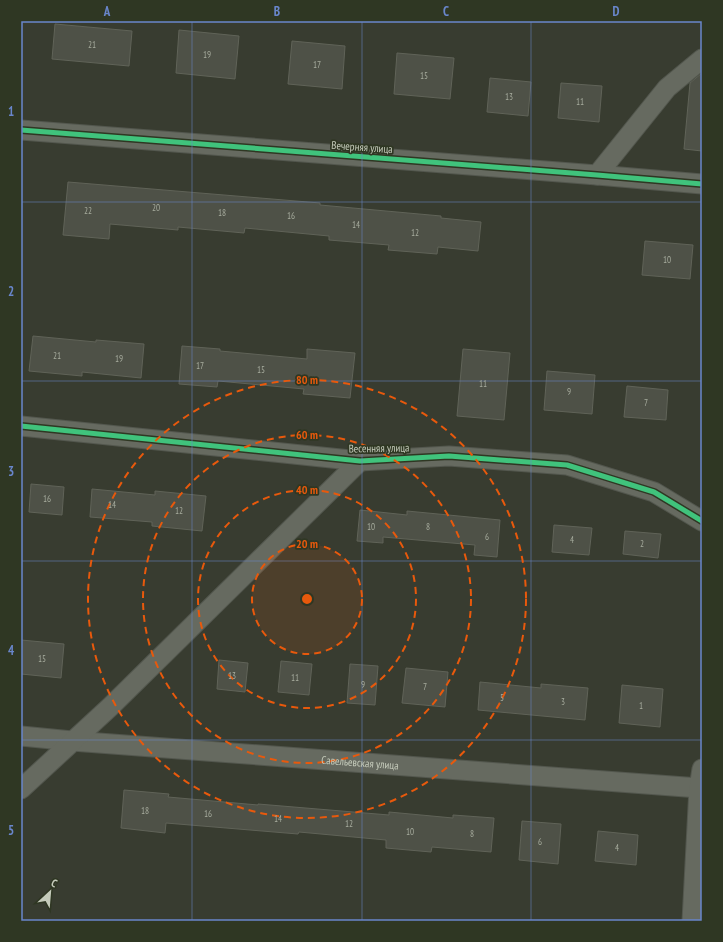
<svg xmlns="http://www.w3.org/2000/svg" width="723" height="942" font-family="'PT Sans Narrow',sans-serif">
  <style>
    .building { fill: #4e5147; stroke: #606358 }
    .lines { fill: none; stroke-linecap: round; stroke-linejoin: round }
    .minor-casing { stroke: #53574e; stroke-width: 21 }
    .minor { stroke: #666a60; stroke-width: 19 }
    .cycleway-casing { stroke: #2f3723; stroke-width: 8 }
    .cycleway { stroke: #40c37c; stroke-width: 5 }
    .grid { fill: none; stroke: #6986cb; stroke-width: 1; stroke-opacity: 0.55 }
    .ring { fill: none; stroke: #e8590c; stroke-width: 2; stroke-dasharray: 7 5 }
    .labels { text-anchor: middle; stroke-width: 3.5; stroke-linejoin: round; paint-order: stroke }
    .number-label { font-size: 9px; fill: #a7ac9e }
    .street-label { font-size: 11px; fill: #c5cbbb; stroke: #2f3723 }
    .centre { fill: #e8590c; stroke: #2f3723; stroke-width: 2 }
    .ring-label { font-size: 12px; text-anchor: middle; font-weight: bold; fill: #e8590c; stroke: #2f3723; stroke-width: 3.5; stroke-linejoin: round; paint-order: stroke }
    .neatline { fill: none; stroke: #6986cb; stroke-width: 1.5 }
    .grid-label { font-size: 13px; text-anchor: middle; font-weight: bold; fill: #6986cb }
  </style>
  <rect width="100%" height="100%" fill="#383c30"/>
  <!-- building -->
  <path class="building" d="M55 24 132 31 129 66 52 59Z
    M179 30 239 36 235 79 176 73Z
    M292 41 345 46 342 89 288 84Z
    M397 53 454 58 450 99 394 94Z
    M702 73V151L684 149 690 83Z
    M490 78 531 82 528 116 487 112Z
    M561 83 602 86 599 122 558 118Z
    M68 182 320 203V205L441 216V218L481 222 478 251 438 247 437 254 388 250 389 245 329 240V236L245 228 244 233 178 227V230L110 224 109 239 63 235Z
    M645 241 693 245 690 279 642 275Z
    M33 336 96 342V340L144 344 141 378 82 372V376L29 371Z
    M182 346 220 349V351L307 359V349L355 353 350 398 303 394 304 389 218 381 217 387 179 384Z
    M463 349 510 353 504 420 457 416Z
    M547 371 595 375 592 414 544 410Z
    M627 386 668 390 666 420 624 417Z
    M31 484 64 487 62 515 29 512Z
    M92 489 155 495V491L206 496 202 531 152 526V522L90 517Z
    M360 510 407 515V511L500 520 497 557 474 555 475 545 383 537V543L357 541Z
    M554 525 592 528 589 555 552 552Z
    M625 531 661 534 658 558 623 554Z
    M21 640 64 644 61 678 21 674Z
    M219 660 248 663 245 692 217 689Z
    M281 661 312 664 309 695 278 692Z
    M350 664 378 666 375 705 347 703Z
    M406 668 448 672 445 707 402 703Z
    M480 682 541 688V684L588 688 585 720 478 710Z
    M622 685 663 689 660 727 619 723Z
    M124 790 169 794 168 797 258 805V804L389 815V812L453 818V815L494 818 491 852 432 847 431 852 386 848V840L299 832 298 834 166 823 165 833 121 828Z
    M522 821 561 824 558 864 519 860Z
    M598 831 638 835 636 865 595 861Z"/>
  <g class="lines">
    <!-- minor casing -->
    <g class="minor-casing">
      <g id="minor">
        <path d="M21 130 597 175 702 184"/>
        <path d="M597 175 667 88 702 59"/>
        <path d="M21 426 360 461 449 456 567 465 654 492 702 521"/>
        <path id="s1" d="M21 736 72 741 699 788"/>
        <path d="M21 789 110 707 360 461"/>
        <path d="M692 921 699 788 702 769"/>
      </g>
    </g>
    <!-- minor -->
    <use href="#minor" class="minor"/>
    <!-- cycleway casing -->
    <g class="cycleway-casing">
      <path id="cycleway" d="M21 130 597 175 702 184
        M21 426 360 461 449 456 567 465 654 492 702 521"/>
    </g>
    <!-- cycleway -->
    <use href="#cycleway" class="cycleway"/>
  </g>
  <!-- grid -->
  <path class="grid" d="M192 21V921M362 21V921M531 21V921M21 202H702M21 381H702M21 561H702M21 740H702"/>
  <!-- distance rings -->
  <circle cx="307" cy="599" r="55" fill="#e8590c" fill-opacity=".12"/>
  <g class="ring">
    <circle cx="307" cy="599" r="55"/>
    <circle cx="307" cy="599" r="109"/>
    <circle cx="307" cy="599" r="164"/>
    <circle cx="307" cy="599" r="219"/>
  </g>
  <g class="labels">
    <!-- number labels -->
    <g class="number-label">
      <text x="92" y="48">21</text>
      <text x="207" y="58">19</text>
      <text x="317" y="68">17</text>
      <text x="424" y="79">15</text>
      <text x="509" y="100">13</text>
      <text x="580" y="105">11</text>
      <text x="156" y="211">20</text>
      <text x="88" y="214">22</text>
      <text x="222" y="216">18</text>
      <text x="291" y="219">16</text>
      <text x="356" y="228">14</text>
      <text x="415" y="236">12</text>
      <text x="667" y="263">10</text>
      <text x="57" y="359">21</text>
      <text x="119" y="362">19</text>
      <text x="200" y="369">17</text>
      <text x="261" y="373">15</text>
      <text x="483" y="387">11</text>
      <text x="569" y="395">9</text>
      <text x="646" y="406">7</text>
      <text x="47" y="502">16</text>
      <text x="112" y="508">14</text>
      <text x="179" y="514">12</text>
      <text x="371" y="530">10</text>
      <text x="428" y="530">8</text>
      <text x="487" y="540">6</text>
      <text x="572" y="543">4</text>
      <text x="642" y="547">2</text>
      <text x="42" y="662">15</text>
      <text x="232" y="679">13</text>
      <text x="295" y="681">11</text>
      <text x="363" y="688">9</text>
      <text x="425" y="690">7</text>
      <text x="502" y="701">5</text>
      <text x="563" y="705">3</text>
      <text x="641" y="709">1</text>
      <text x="145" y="814">18</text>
      <text x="208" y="817">16</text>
      <text x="278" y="822">14</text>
      <text x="349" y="827">12</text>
      <text x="410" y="835">10</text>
      <text x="472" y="837">8</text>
      <text x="540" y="845">6</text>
      <text x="617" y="851">4</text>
    </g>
    <!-- street labels -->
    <g class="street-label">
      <text transform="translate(362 147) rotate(4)" y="4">Вечерняя улица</text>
      <text transform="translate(379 448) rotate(-1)" y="4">Весенняя улица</text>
      <text dy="4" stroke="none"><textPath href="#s1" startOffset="340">Савельевская улица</textPath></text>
    </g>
  </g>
  <circle cx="307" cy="599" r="6" class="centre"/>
  <g class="ring-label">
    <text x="307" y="384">80 m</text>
    <text x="307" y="439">60 m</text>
    <text x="307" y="494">40 m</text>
    <text x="307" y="548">20 m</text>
  </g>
  <!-- border -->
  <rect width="723" height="942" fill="none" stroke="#2f3723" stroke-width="44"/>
  <!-- north arrow -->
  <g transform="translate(50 892) rotate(26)" stroke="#2f3723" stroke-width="3" paint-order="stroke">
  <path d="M0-3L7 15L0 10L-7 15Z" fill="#c5cbbb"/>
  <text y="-6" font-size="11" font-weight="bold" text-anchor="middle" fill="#c5cbbb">С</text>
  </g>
  <rect x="22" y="22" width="679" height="898" class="neatline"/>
  <g class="grid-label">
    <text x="107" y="16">A</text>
    <text x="277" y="16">B</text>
    <text x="446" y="16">C</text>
    <text x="616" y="16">D</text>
    <text x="11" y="116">1</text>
    <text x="11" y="296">2</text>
    <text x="11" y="476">3</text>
    <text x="11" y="655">4</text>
    <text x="11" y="835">5</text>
  </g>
</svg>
